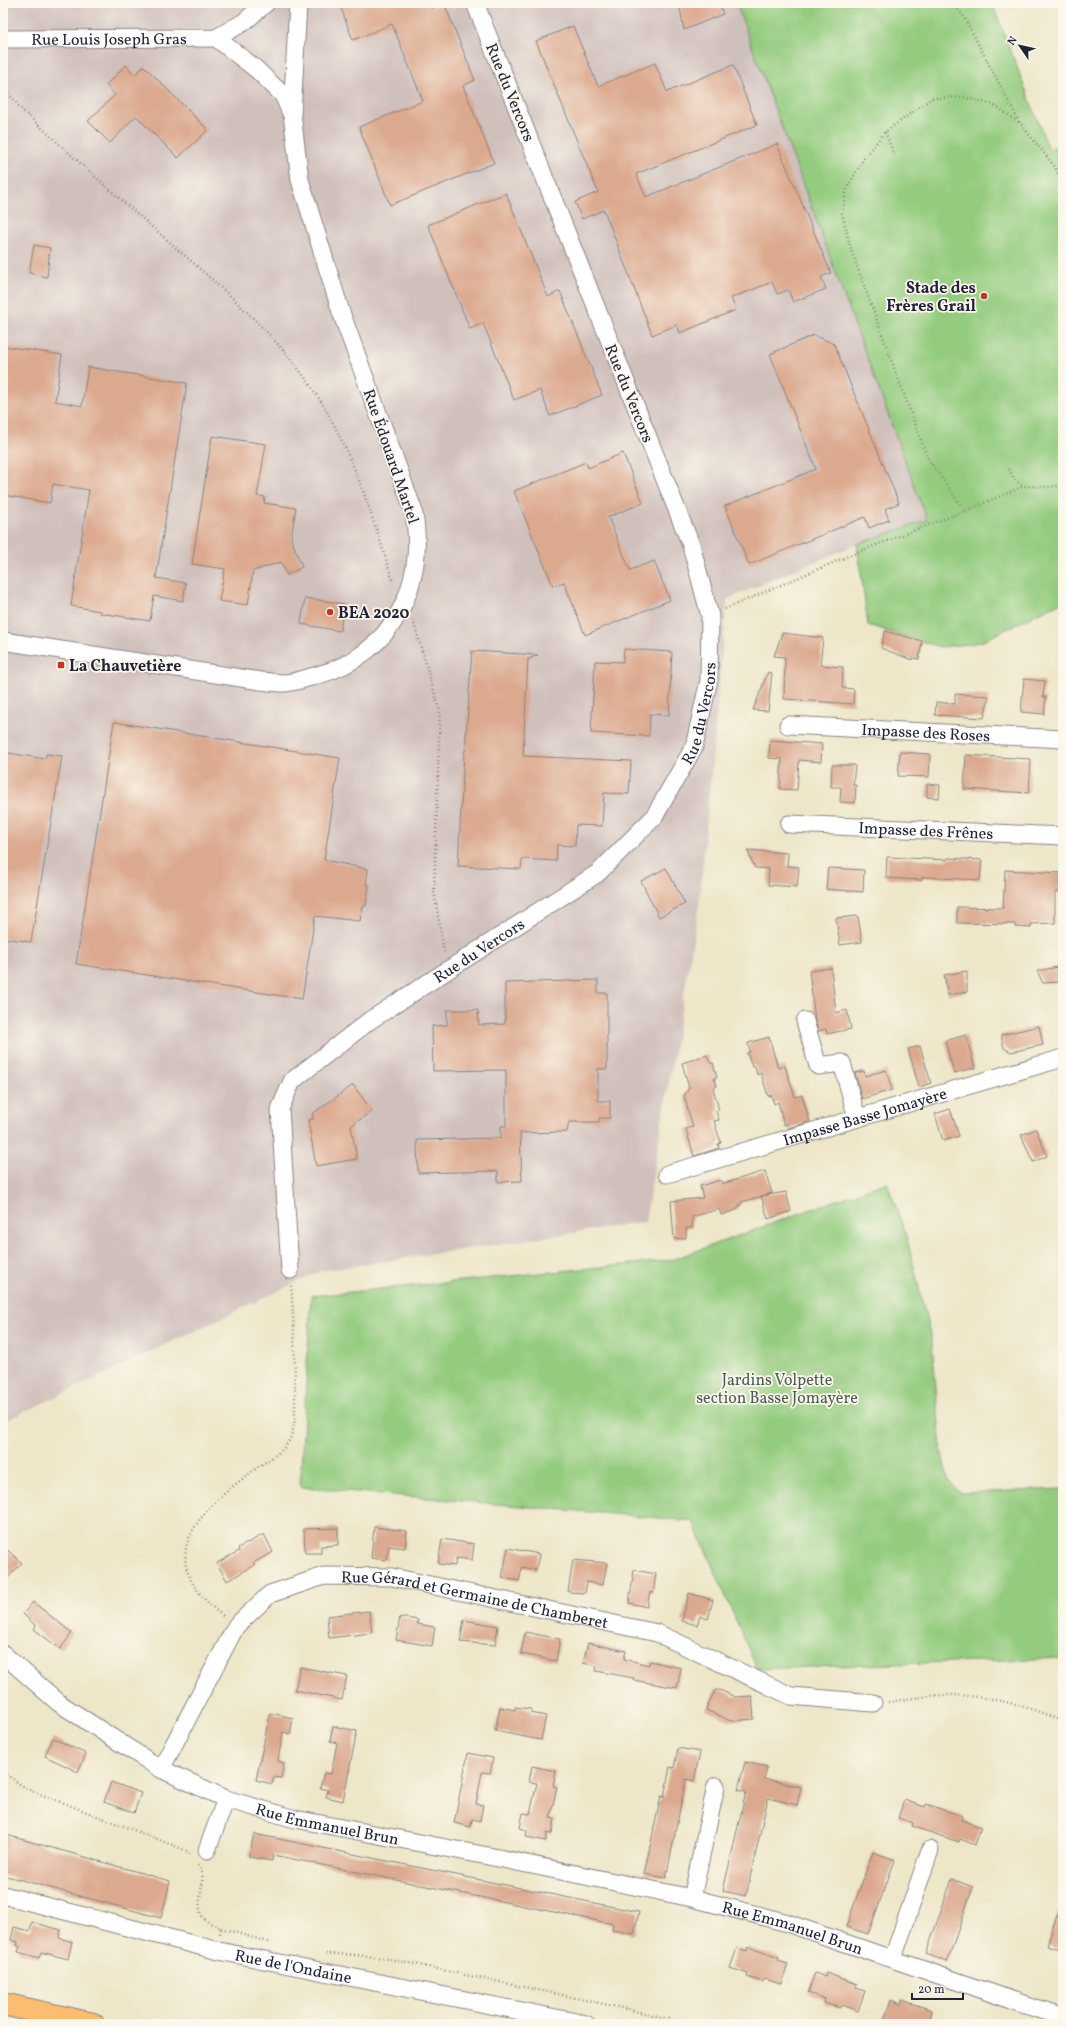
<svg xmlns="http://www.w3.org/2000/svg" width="1066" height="2027" font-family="Vollkorn,serif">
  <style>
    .industrial { fill: #d0c0bc }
    .green { fill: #94cc7f; stroke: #5b775d }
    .building { fill: #dba98e }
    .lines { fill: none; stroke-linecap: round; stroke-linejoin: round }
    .minor-casing { stroke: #888482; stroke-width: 19 }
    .highway-casing { stroke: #888482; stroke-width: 24 }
    .path { stroke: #888482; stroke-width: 2.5; stroke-dasharray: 1 3; stroke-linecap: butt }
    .minor { stroke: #fff; stroke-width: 17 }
    .highway { stroke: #fcbd6f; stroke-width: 22 }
    .poi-dot { fill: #c8321e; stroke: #fbf7ec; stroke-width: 1.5 }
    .labels { text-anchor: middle; stroke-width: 3.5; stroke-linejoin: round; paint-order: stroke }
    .street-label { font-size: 16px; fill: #22223b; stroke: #fbf7ec }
    .poi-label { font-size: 16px; font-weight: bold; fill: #22223b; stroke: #fbf7ec; text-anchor: start }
    .park-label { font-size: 16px; fill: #4a5e53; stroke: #fbf7ec }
  </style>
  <rect width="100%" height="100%" fill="#fbf7ec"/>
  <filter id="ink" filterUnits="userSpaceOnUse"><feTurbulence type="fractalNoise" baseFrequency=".025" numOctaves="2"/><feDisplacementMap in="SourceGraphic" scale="8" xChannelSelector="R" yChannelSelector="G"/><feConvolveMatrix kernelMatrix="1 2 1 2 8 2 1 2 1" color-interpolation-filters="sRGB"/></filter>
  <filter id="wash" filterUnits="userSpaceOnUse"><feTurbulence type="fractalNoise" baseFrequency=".012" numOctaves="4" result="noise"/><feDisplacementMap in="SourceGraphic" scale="16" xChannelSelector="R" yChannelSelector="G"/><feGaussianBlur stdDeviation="0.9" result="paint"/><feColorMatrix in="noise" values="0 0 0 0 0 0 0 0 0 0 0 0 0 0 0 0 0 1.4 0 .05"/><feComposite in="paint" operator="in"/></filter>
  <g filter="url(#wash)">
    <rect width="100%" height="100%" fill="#ede6c8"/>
    <!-- industrial -->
    <path class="industrial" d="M3 3H736L928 520 857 544 727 599 699 905 645 1222 320 1271 3 1422Z"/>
    <!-- green -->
    <path class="green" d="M736 3H992L1049 149 1063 144V601L983 641 970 644 940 647 868 625 857 544 927 520Z
      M887 1182 907 1238 932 1342 941 1449 948 1480 960 1493 1063 1489V1658L757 1669 693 1521 300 1487 311 1296 671 1260Z"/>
    <g id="blocks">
      <!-- building -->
      <path class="building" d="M339 3H429L431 8 444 3 475 80 463 86 494 163 390 205 359 127 423 101 392 24 353 40Z
        M679 3H719L723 14 684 30Z
        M573 26 598 86 655 63 667 92 733 65 757 125 636 174 646 197 777 144 831 273 821 277 826 289 793 302 788 290 777 294 772 282 731 298 736 310 680 333 677 325 652 335 604 210 582 219 575 202 598 192 536 41Z
        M126 65 135 75 144 66 208 130 178 158 136 116 110 143 88 121 115 95 106 85Z
        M506 193 548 297 560 291 602 395 550 416 540 390 514 400 483 323 470 329 428 225Z
        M34 245 50 248 47 277 29 273Z
        M814 335 834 344 899 503 885 509 889 520 869 528 865 517 749 565 725 506 816 469 770 354Z
        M3 346 62 355 55 401 82 406 88 367 187 383 156 578 186 583 183 601 154 596 150 621 100 613V611L71 606 89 490 53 484 50 503 3 495Z
        M212 436 266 444 257 496 265 497 264 503 296 508 291 538 302 567 287 575 281 562 253 571 248 605 219 601 225 569 192 564Z
        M623 453 643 503 608 517 630 570 654 561 670 600 585 635 564 582 553 586 514 491 586 462 588 468Z
        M305 598 344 604 340 631 301 624Z
        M885 631 922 641 919 659 912 658V660L881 648Z
        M782 633 823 638 820 665 843 667 842 688 854 689 853 704 784 699 785 657 774 656Z
        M624 649 672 652 669 715 650 714 649 736 591 733 595 661 623 662Z
        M472 651 538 655 528 659 523 756 631 761 629 794 604 793 602 826 576 825 575 846 557 845 556 861 522 859 521 869 458 866 464 752H465Z
        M768 672 772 673 768 711 753 710Z
        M1024 679 1045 681 1043 697H1046L1044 714 1021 712Z
        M955 694 989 696 984 718 935 715 936 702 955 704Z
        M114 722 340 758 324 860 368 869 366 885H369L366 906H363L360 921 315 916 302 999 76 964Z
        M770 740 822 744 821 762 799 760 797 790 780 789 782 759 769 758Z
        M3 752 45 759 46 754 62 756 31 942 3 938Z
        M900 752 930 754 929 777 898 776Z
        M966 755 1031 759 1029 793 964 789Z
        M832 765H855L853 785H856L855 803 840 802 841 787H831Z
        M927 784 940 785 939 798 927 797Z
        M747 850 788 853 787 866 799 867 797 887 768 885 769 869 755 868Z
        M887 857 947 860 948 858 982 860 980 880 922 877V880L886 878Z
        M666 868 685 904 659 917 641 881Z
        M828 868 864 870 863 892 826 889Z
        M1005 870 1063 873V892H1055V923L1031 924V928L1015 927V924L957 923V907L1003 908Z
        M858 916 862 942 840 945 836 918Z
        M1063 966V982L1043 983 1037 971Z
        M831 968 836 1013 847 1010 851 1029 827 1034 826 1029 818 1031 815 1020 809 971Z
        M967 971V992L948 995 944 975Z
        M598 980V993H607V1069H598V1101H610V1118H599V1122H569L567 1132 520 1133 522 1181 498 1182V1171L418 1173 417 1140 501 1138V1126H506V1070L433 1071 432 1026 447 1025V1010H478L479 1025 505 1024V983Z
        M1039 1026 1043 1045 1011 1052 1004 1048 1001 1035Z
        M966 1035 975 1068 954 1073 945 1041Z
        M769 1037 778 1068 785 1066 795 1097 802 1095 810 1122 788 1128 787 1124 784 1125 778 1102 774 1104 771 1095 768 1096 761 1073 757 1075 755 1066 752 1067 747 1053 750 1052 748 1043Z
        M920 1046 931 1083 919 1087 908 1049Z
        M707 1055 710 1063H713L717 1077 714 1078 717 1086 713 1088 719 1110 716 1111 719 1120 714 1121 721 1143 718 1144 719 1148 694 1156 686 1129 693 1127 684 1096 689 1088 682 1063Z
        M886 1070 892 1090 862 1099 855 1073 864 1071 865 1076Z
        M353 1085 372 1111 351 1126 357 1159 316 1166 308 1120 313 1119 312 1114Z
        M950 1109 959 1136 943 1141 935 1114Z
        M1036 1129 1047 1156 1033 1162 1021 1135Z
        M765 1171 772 1193 742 1202 736 1210 721 1215 719 1209 692 1217V1228H686V1238L674 1239 671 1201 703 1198 700 1186 721 1180 722 1184Z
        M786 1192 791 1211 768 1219 761 1196Z
        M374 1527 407 1531 405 1548 389 1546 387 1560 371 1558Z
        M338 1528V1545L321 1546V1553H305L304 1529Z
        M264 1534 273 1552 253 1563 255 1565 227 1581 217 1563 239 1551 238 1548Z
        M442 1539 474 1544 472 1560 456 1558 455 1566 438 1564Z
        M3 1546 22 1563 3 1583Z
        M508 1548 539 1554 536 1570 522 1567 519 1581 502 1578Z
        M573 1560 607 1563 603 1585 587 1582 585 1593 568 1592Z
        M634 1570 656 1574 653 1593 650 1592 647 1607 629 1603Z
        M689 1593 713 1600 708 1619 700 1616 697 1625 682 1621Z
        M33 1602 72 1633 60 1649 34 1629 36 1626 23 1614Z
        M369 1611 372 1633 329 1638 327 1616Z
        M400 1617 418 1620 417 1624 435 1627 432 1646 396 1640Z
        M464 1620 498 1626 495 1645 460 1642Z
        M525 1632 560 1639 556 1661 521 1654Z
        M588 1643 626 1651 624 1659 649 1665 650 1661 681 1668 677 1688 633 1680 634 1678 596 1671 597 1666 583 1663Z
        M300 1667 347 1676 342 1700 295 1690Z
        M715 1690H720L735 1697 752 1696 754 1719 731 1721 706 1710Z
        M500 1707 515 1710V1707L531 1709V1713L546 1716 541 1740 495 1731Z
        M270 1713 293 1718 290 1734 283 1732 278 1761 284 1763 281 1778 274 1777 272 1784 256 1780Z
        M333 1726 357 1731 343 1801 326 1797 328 1790 320 1788 324 1773 331 1774 337 1743 330 1741Z
        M53 1738 86 1754 78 1772 45 1756Z
        M678 1748 700 1752 694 1781 686 1779 666 1878 644 1874 661 1796 664 1797 670 1767 674 1768Z
        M468 1753 493 1758 490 1773 482 1772 476 1804 483 1805 480 1821 472 1819 471 1827 454 1823Z
        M745 1762 767 1767 764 1779 801 1787 797 1805 768 1798 746 1896 723 1891 746 1792 738 1790Z
        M532 1766 556 1771 553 1786 557 1787 550 1818 555 1819 552 1834 547 1833 546 1841 526 1837 527 1830 520 1828 523 1813 530 1814 537 1783 529 1782Z
        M111 1782 141 1793 134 1813 104 1802Z
        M904 1800 925 1807 926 1804 962 1816 961 1820 981 1827 975 1845 960 1839 959 1842 926 1831 912 1826 913 1823 898 1818Z
        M3 1834 170 1881 161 1918 3 1875Z
        M254 1834 639 1912 634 1934 612 1930 613 1924 273 1855 272 1861 249 1857Z
        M873 1852 895 1860 868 1934 846 1927Z
        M952 1879 973 1887 947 1962 926 1954Z
        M1060 1906H1063V1950L1047 1945Z
        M32 1922 61 1930 59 1938 72 1942 68 1959 41 1952 39 1958 18 1952 20 1946H17L18 1942 11 1940 14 1927 30 1931Z
        M748 1947 779 1958 778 1961 788 1964 782 1984 764 1979 763 1982 747 1977 748 1974 730 1968 737 1948 747 1951Z
        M815 1973 825 1977 826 1973 857 1984 856 1988 865 1991 858 2011 841 2005 840 2008 824 2003 825 1999 808 1993Z
        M891 2000 901 2004 902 2000 932 2010 929 2024H896L884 2020Z"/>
    </g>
  </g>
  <g filter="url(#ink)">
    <use href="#blocks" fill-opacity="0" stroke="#888482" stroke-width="1"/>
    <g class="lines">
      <!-- minor casing -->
      <g class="minor-casing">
        <g id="minor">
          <path d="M216 38 256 69 283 95 291 113"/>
          <path id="s1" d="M3 39 216 38 244 22 266 3"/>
          <path d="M3 641 261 681C269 682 277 683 285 683 296 682 307 678 318 675 393 654 428 584 413 509L341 312 300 180 292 114 298 3"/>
          <path id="s2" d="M788 725 1063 739"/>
          <path id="s3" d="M789 824 1063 836"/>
          <path d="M805 1021 818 1066 842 1063 857 1118"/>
          <path id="s4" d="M667 1174 1063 1058"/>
          <path id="s5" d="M290 1270 280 1109 292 1081 369 1021 598 873 654 817 694 747 709 680 710 616 691 545 475 3"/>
          <path id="s6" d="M3 1654 59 1703 111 1737 161 1769 226 1799 295 1819 493 1857 692 1898 784 1922 1038 2009 1063 2016"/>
          <path id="s7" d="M161 1769 236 1626 270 1594 324 1576 392 1577 657 1633 791 1696 873 1703"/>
          <path d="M207 1850 226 1799"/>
          <path id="s8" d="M3 1895 219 1951 586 2024"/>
          <path d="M692 1898 716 1786"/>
          <path d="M893 1958 930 1850"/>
        </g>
      </g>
      <!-- highway casing -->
      <g class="highway-casing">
        <path id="highway" d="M3 2004 93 2024"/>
      </g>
      <!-- path -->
      <path class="path" d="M953 3 964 17 1020 123 1055 167 1063 188
        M3 87 23 111C66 150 108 189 151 226 217 285 291 342 332 421 359 472 376 527 393 582
        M885 132 894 155
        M1056 168 1063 173
        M1009 469 1014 479 1023 486
        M965 511 927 457 851 250 842 213 847 188 864 158 885 132 932 98 964 97 994 105 1020 123
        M725 609 858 552 965 511 1024 486 1051 487 1063 485
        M413 620 440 712 434 891 444 952
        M223 1616C149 1558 197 1513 254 1470 265 1462 284 1452 290 1439 296 1425 295 1408 295 1394 295 1357 294 1321 291 1285
        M888 1702C910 1699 934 1694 956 1695 992 1697 1030 1706 1063 1722
        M3 1772 27 1789 170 1844 187 1851 191 1856
        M198 1865C211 1879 189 1909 207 1921 211 1924 217 1926 221 1928L220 1935
        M221 1928 268 1942
        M326 1954C375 1953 422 1966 470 1976 544 1991 617 2006 690 2024"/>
      <!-- minor -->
      <use href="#minor" class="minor"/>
      <!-- highway -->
      <use href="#highway" class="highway"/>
    </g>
  </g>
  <!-- markers -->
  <g class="poi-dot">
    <circle cx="984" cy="296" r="4"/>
    <circle cx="330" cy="612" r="4"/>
    <rect x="57" y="661" width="8" height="8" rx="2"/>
  </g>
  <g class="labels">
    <!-- street labels -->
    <g class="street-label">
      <text dy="6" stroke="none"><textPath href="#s1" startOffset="106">Rue Louis Joseph Gras</textPath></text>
      <text transform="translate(511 92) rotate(68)" y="6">Rue du Vercors</text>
      <text transform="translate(630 393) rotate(68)" y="6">Rue du Vercors</text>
      <text transform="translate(392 456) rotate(71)" y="6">Rue Édouard Martel</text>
      <text dy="6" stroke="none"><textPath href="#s5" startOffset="756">Rue du Vercors</textPath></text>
      <text dy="6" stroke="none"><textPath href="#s2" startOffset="138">Impasse des Roses</textPath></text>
      <text dy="6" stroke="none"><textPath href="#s3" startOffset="137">Impasse des Frênes</textPath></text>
      <text dy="6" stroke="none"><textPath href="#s5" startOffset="420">Rue du Vercors</textPath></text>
      <text dy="6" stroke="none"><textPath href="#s4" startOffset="206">Impasse Basse Jomayère</textPath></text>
      <text dy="6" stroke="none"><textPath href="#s7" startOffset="418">Rue Gérard et Germaine de Chamberet</textPath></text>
      <text dy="6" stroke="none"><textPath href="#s6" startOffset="372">Rue Emmanuel Brun</textPath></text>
      <text dy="6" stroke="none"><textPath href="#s6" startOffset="849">Rue Emmanuel Brun</textPath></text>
      <text dy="6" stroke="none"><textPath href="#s8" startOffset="299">Rue de l'Ondaine</textPath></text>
    </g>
    <!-- poi labels -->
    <g class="poi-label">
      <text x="976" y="293" text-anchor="end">Stade des<tspan x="976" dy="18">Frères Grail</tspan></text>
      <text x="338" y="618">BEA 2020</text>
      <text x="69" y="671">La Chauvetière</text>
    </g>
    <!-- park labels -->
    <g class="park-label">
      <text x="777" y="1385">Jardins Volpette<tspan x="777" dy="18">section Basse Jomayère</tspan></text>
    </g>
  </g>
  <!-- margin -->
  <rect width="1066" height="2027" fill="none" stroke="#fbf7ec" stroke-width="16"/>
  <!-- north arrow -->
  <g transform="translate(1020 46) rotate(304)" stroke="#fbf7ec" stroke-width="3" paint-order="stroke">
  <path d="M0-3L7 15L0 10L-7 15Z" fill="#22223b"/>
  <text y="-6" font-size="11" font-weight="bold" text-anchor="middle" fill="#22223b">N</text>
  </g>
  <!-- scale -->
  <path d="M912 1993v6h51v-6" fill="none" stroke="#22223b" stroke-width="2"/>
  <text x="918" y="1993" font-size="12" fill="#22223b" stroke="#fbf7ec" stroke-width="3" paint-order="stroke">20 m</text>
</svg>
